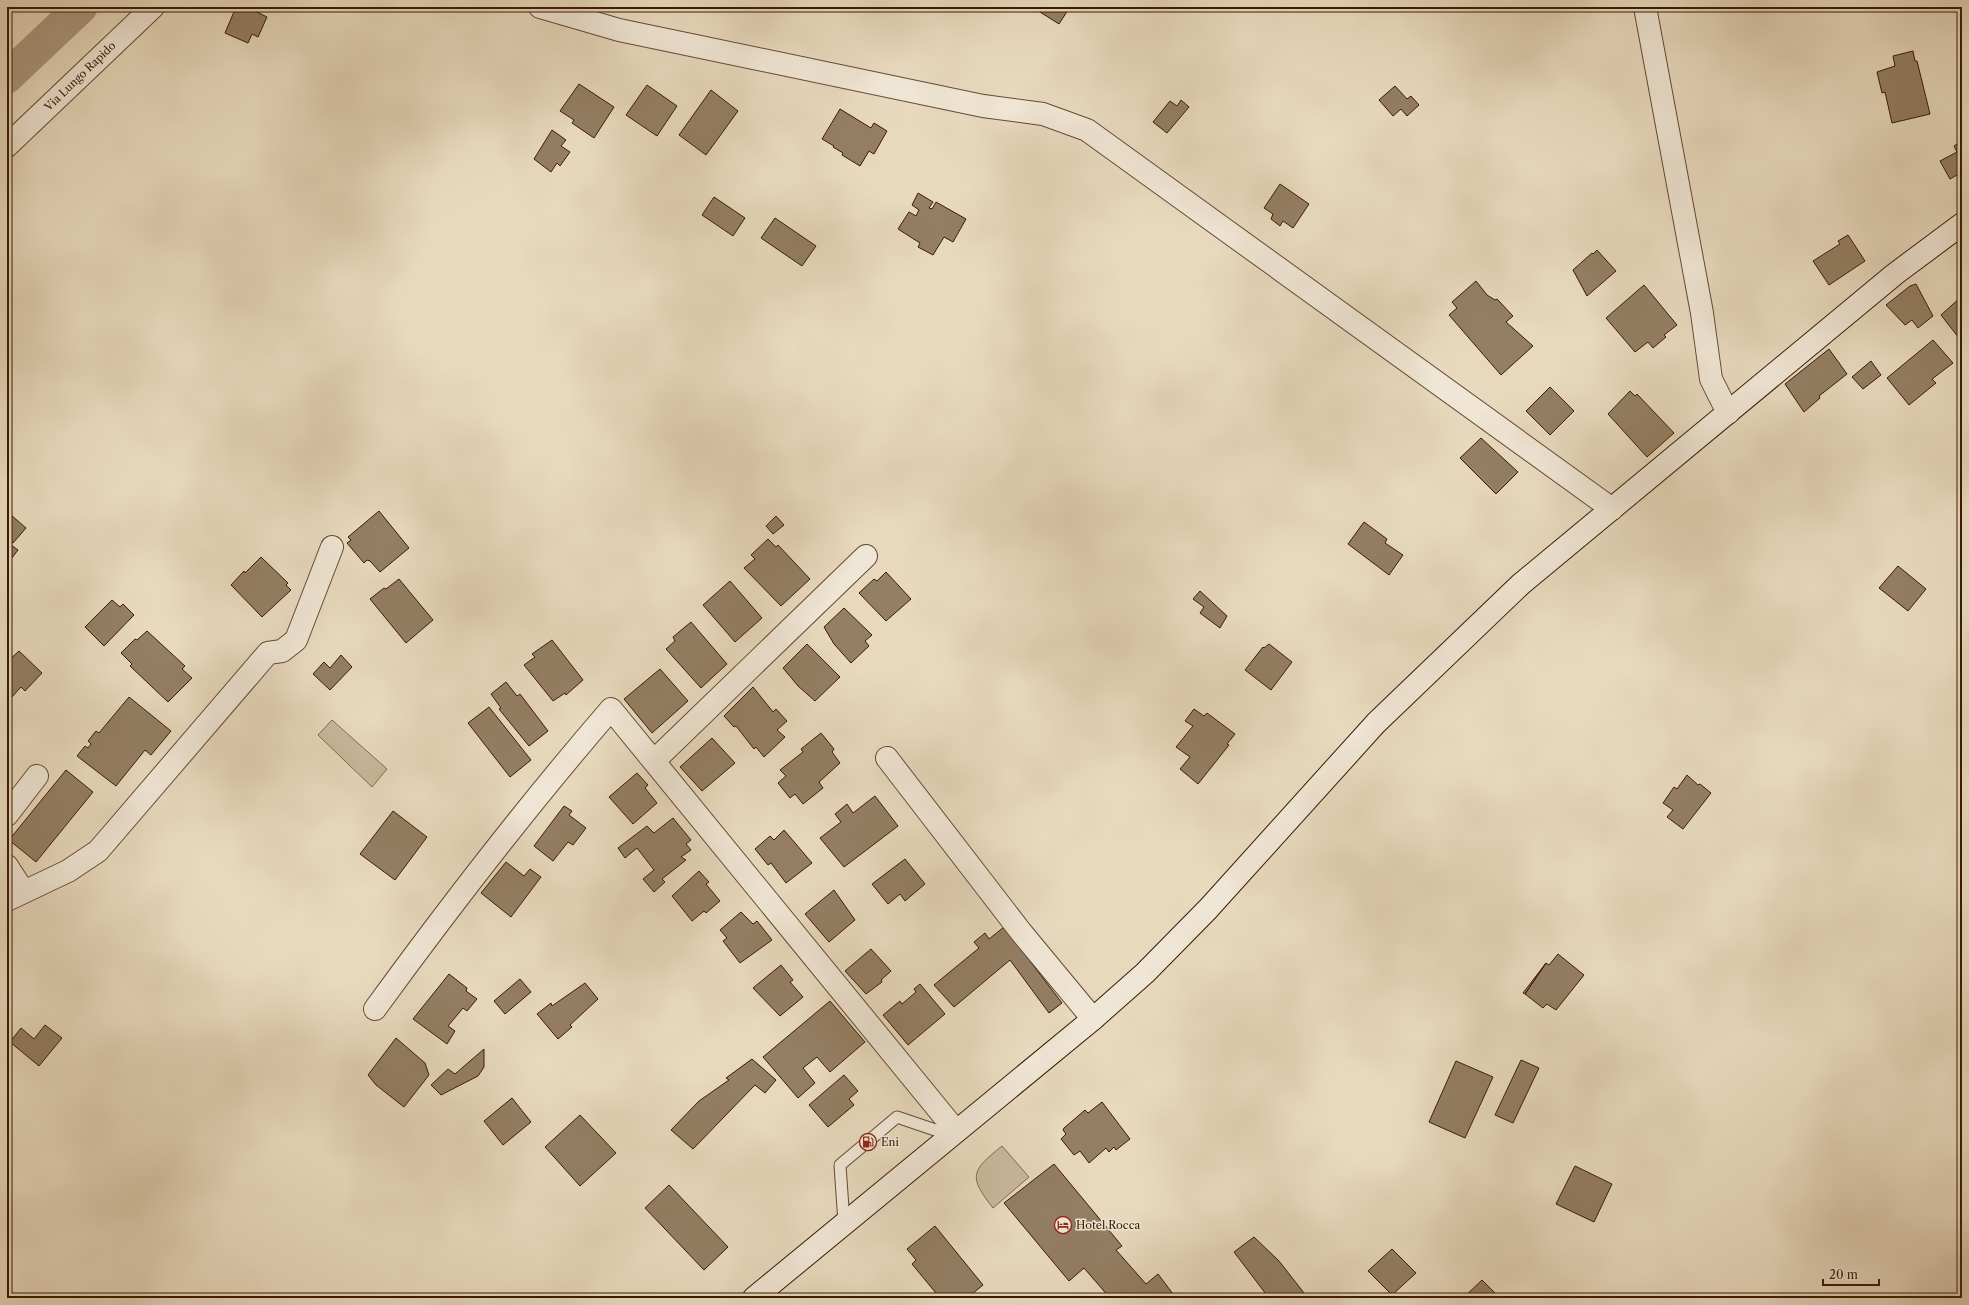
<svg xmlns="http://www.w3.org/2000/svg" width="1969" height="1305" font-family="'Libre Caslon Text',serif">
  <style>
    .green { fill: #cab99e; stroke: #816a50 }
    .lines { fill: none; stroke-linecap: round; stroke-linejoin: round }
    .river { stroke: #ac987e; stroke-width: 33 }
    .building { fill: #947e64; stroke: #381b03 }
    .lane-casing { stroke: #644a32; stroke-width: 13 }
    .street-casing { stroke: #644a32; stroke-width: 24 }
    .secondary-casing { stroke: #381b03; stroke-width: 24 }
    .lane { stroke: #f0e6d5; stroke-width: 11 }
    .street { stroke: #f0e6d5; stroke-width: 22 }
    .secondary { stroke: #f0e6d5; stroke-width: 22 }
    .labels { text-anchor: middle; stroke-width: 3; stroke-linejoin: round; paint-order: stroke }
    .street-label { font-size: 11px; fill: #381b03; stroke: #f0e6d5 }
    .poi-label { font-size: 11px; fill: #381b03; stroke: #f0e6d5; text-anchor: start }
  </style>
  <rect width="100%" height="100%" fill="#e8d9be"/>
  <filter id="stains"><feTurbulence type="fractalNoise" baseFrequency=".005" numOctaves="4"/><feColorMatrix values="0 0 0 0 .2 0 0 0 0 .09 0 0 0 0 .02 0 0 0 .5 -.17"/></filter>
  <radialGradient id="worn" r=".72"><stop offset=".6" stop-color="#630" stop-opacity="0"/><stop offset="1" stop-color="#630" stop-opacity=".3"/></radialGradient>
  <!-- green -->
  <path class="green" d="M332 720 387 769 372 787 318 735Z
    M1002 1146 1029 1177 993 1208C968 1176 971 1171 1002 1146Z"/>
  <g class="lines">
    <!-- river -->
    <path class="river" d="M7 77 81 7"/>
  </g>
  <!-- building -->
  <path class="building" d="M236 7H247L267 17 258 37 252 34 248 43 225 33Z
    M1032 7H1070L1059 24Z
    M1913 51 1915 61H1917L1930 114 1892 123 1885 92 1882 93 1877 72 1895 66 1893 56Z
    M579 84 614 107 594 138 572 123 574 120 560 111Z
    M647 85 677 106 657 136 626 115Z
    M1395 86 1407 99 1411 96 1419 105 1407 116 1401 109 1393 116 1379 100Z
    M711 90 738 111 706 155 679 135Z
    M1181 100 1189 107 1167 133 1153 122 1170 101 1177 106Z
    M840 109 871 128 874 123 887 131 874 154 869 151 860 166 842 155 843 153 833 147 834 146 822 139Z
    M552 130 566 140 561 146 570 152 560 166 557 163 551 172 534 159Z
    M1962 141V172L1950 179 1940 161 1957 152 1954 146Z
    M1280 184 1309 204 1293 228 1283 221 1280 226 1271 219 1273 214 1264 208Z
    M918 193 933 202 929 208 932 209 936 202 966 219 953 242 944 237 933 255 918 247 920 243 898 229 909 212 916 216 919 210 912 205Z
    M714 197 745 218 733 236 702 215Z
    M775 218 816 246 802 266 761 238Z
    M1848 235 1865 261 1829 285 1813 261 1840 244 1838 241Z
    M1597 250 1616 271 1587 296 1573 270 1592 253 1593 254Z
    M1476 281 1487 295 1495 300 1497 299 1513 316 1506 322 1533 346 1501 375 1449 315 1457 308 1452 302Z
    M1916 284 1933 316 1918 328 1912 320 1905 325 1886 305 1910 286Z
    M1644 285 1677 325 1664 335 1666 337 1653 348 1648 342 1635 352 1606 318Z
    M1962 296V342L1941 315Z
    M1933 340 1953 363 1932 379 1936 383 1909 405 1887 378Z
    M1829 349 1847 374 1819 396 1820 398 1804 412 1785 384Z
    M1871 361 1881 375 1863 389 1852 377Z
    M1550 387 1574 411 1550 435 1526 411Z
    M1630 391 1635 396 1637 394 1674 433 1647 457 1608 414Z
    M1481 438 1518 472 1496 494 1460 458Z
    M379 511 409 548 380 572 370 561 367 560 364 563 347 543 351 540 348 537Z
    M11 515 26 528 13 543 7 538V520Z
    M776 516 784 525 773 534 766 526Z
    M1364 522 1387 539 1385 543 1403 555 1389 575 1348 544Z
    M768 539 776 547 778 545 810 579 781 606 744 568 755 559 751 555Z
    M7 542 18 550 8 563 7 562Z
    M261 557 288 583 286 585 291 590 262 617 231 585 244 571 245 573Z
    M1898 566 1926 589 1908 611 1879 588Z
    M886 572 911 599 886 621 859 593 874 579 877 581Z
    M399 579 433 620 406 643 370 599 384 588 386 589Z
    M730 581 762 618 735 642 703 605Z
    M1200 591 1227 616 1220 628 1200 613 1204 607 1193 599Z
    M112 600 120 607 123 604 134 615 104 646 85 627Z
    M844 608 872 635 865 641 869 646 851 663 834 644 824 627Z
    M691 622 727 664 701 688 666 649 675 641 673 637Z
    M147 631 185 666 182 669 192 678 168 702 130 666 132 664 121 653 135 639 137 640Z
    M552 640 583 680 566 695 565 693 553 701 524 665 535 657 532 654Z
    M807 644 840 677 815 701 798 686 783 668Z
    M1269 644 1292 662 1271 690 1245 670 1263 647 1264 648Z
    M19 651 42 673 25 691 21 687 11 698 7 694V662Z
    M341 655 352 667 330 690 313 674 324 662 330 668Z
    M660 669 688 701 652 733 624 699Z
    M506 682 517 696 520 694 548 731 529 746 499 709 501 708 491 694Z
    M753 687 773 712 776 709 787 721 777 730 785 737 764 757 756 747 754 749 736 726 734 727 724 716Z
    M129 697 171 731 151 755 145 750 116 786 77 756 85 746 88 748 91 744 88 741 96 731 99 733Z
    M489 707 531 760 510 777 468 723Z
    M1194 709 1204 716 1207 713 1235 734 1227 744 1229 745 1198 784 1180 769 1190 757 1176 747 1193 726 1185 721Z
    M821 733 834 749 832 752 840 763 819 782 823 788 803 804 795 794 790 798 778 783 786 776 780 770 803 752 801 749Z
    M712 738 735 763 702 791 680 767Z
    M66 770 93 792 36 862 9 840Z
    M637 773 648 785 645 788 657 803 633 824 609 797Z
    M1687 775 1698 785 1700 784 1711 793 1683 829 1667 817 1673 810 1663 803 1674 787 1677 789Z
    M875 796 898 826 844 867 820 838 841 822 835 814 847 804 853 813Z
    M564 806 572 811 569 815 586 828 573 845 568 842 553 861 534 846Z
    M393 811 427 837 395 880 360 854Z
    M673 818 691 840 686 844 691 850 681 857 686 860 662 879 665 882 654 892 643 879 654 870 637 848 625 858 618 848 647 826 654 833Z
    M784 830 812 863 786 883 771 863 768 865 755 849 770 836 774 840Z
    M905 859 925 884 905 901 900 894 888 904 872 884Z
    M506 862 524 876 530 869 541 877 511 917 481 893Z
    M699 871 709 882 706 884 720 901 706 913 704 911 692 921 672 896Z
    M834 890 855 920 829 942 805 914Z
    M741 912 753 924 757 921 772 940 740 963 723 941 727 938 720 930Z
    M1004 927 1062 1003 1049 1013 1010 960 954 1007 934 985 979 948 974 942 985 933 989 939Z
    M871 949 891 971 881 980 882 982 866 994 845 971Z
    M1558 954 1584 975 1556 1010 1547 1004 1543 1008 1525 994 1546 963 1549 965Z
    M1546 963 1525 994 1523 993Z
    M781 965 793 980 790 982 803 997 780 1016 753 988Z
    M449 974 467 988 466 991 477 999 467 1011 463 1008 448 1026 455 1031 447 1044 413 1019Z
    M520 979 531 992 505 1014 494 1001Z
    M585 983 598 999 570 1025 572 1027 558 1039 537 1014 551 1003 552 1006Z
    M920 984 945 1014 908 1045 883 1015 900 1001 902 1004 916 992 914 989Z
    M830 1001 865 1042 830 1072 817 1057 803 1068 815 1083 798 1098 763 1057Z
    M45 1025 62 1038 39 1066 10 1042 21 1028 34 1039Z
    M396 1038 425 1063 429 1075 404 1107 376 1085 368 1075Z
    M484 1049V1067L478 1076 441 1095 431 1085 448 1069 455 1074Z
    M752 1059 776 1080 765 1093 755 1085 693 1149 671 1130 699 1101 729 1080 726 1078Z
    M1521 1060 1539 1068 1513 1123 1495 1115Z
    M1456 1061 1493 1077 1465 1138 1429 1122Z
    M844 1075 858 1091 849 1099 854 1105 828 1127 809 1105Z
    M512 1098 531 1122 503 1145 484 1121Z
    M1102 1102 1130 1139 1116 1150 1114 1147 1109 1152 1106 1148 1089 1163 1080 1151 1074 1155 1061 1139 1066 1134 1063 1130 1064 1128 1085 1110 1088 1113Z
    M580 1115 616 1153 580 1186 545 1147Z
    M1054 1164 1122 1246 1116 1250 1146 1284 1158 1274 1176 1298H1110L1084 1268 1069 1281 1004 1203Z
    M1575 1166 1612 1184 1594 1222 1556 1204Z
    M669 1185 728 1247 704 1270 645 1208Z
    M935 1226 983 1285 967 1298H940L912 1264 916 1260 907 1249Z
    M1254 1237 1279 1261 1308 1298H1269L1234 1252Z
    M1392 1249 1416 1273 1392 1295 1368 1271Z
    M1482 1280 1500 1298H1463Z"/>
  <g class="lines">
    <!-- lane casing -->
    <g class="lane-casing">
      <path id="lane" d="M844 1223 840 1165 897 1117 950 1135"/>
    </g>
    <!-- street casing -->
    <g class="street-casing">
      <path id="street" d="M540 7 619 30 983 106 1043 114 1087 130 1612 509
        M1645 7 1702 313 1711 379 1728 413
        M7 146 153 7
        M887 758 1021 932 1093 1019
        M654 761 866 556
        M7 815 37 776
        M7 866 24 892
        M7 900 68 871 98 851 268 653 282 651 296 640 332 547
        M375 1009C450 906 528 805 611 709L956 1131"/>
    </g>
    <!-- secondary casing -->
    <g class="secondary-casing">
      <path id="secondary" d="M754 1298 1093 1019 1145 973 1208 909 1376 723 1521 584 1895 274 1962 224"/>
    </g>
    <!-- lane -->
    <use href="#lane" class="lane"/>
    <!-- street -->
    <use href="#street" class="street"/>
    <!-- secondary -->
    <use href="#secondary" class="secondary"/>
  </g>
  <!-- icons -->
  <defs>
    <g id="fuel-ring" transform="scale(0.9)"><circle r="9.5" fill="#f0e6d5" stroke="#8f2418" stroke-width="1.5"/><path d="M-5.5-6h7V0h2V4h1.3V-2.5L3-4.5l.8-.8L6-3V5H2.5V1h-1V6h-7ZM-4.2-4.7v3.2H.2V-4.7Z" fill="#8f2418"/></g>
    <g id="hotel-ring" transform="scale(0.9)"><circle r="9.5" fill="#f0e6d5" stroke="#8f2418" stroke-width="1.5"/><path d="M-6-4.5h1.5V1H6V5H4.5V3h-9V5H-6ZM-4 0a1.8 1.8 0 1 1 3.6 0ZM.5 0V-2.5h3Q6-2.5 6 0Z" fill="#8f2418"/></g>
  </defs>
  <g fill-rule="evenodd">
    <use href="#fuel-ring" x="868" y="1142"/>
    <use href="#hotel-ring" x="1063" y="1225"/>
  </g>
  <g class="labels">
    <!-- street labels -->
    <g class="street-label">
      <text transform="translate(80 76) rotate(-44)" y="4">Via Lungo Rapido</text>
    </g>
    <!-- poi labels -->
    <g class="poi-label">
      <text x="881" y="1146">Eni</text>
      <text x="1076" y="1229">Hotel Rocca</text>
    </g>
  </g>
  <!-- margin -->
  <rect width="1969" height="1305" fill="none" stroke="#e8d9be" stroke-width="24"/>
  <rect x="8" y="8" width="1953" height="1289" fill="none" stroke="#381b03" stroke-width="2"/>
  <rect x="12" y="12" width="1945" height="1281" fill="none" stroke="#381b03"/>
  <!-- scale -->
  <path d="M1823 1279v6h56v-6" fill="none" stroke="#381b03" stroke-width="2"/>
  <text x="1829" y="1279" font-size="12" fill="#381b03" stroke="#f0e6d5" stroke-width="3" paint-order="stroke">20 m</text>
  <rect width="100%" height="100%" filter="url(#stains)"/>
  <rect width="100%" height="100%" fill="url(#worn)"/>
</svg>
